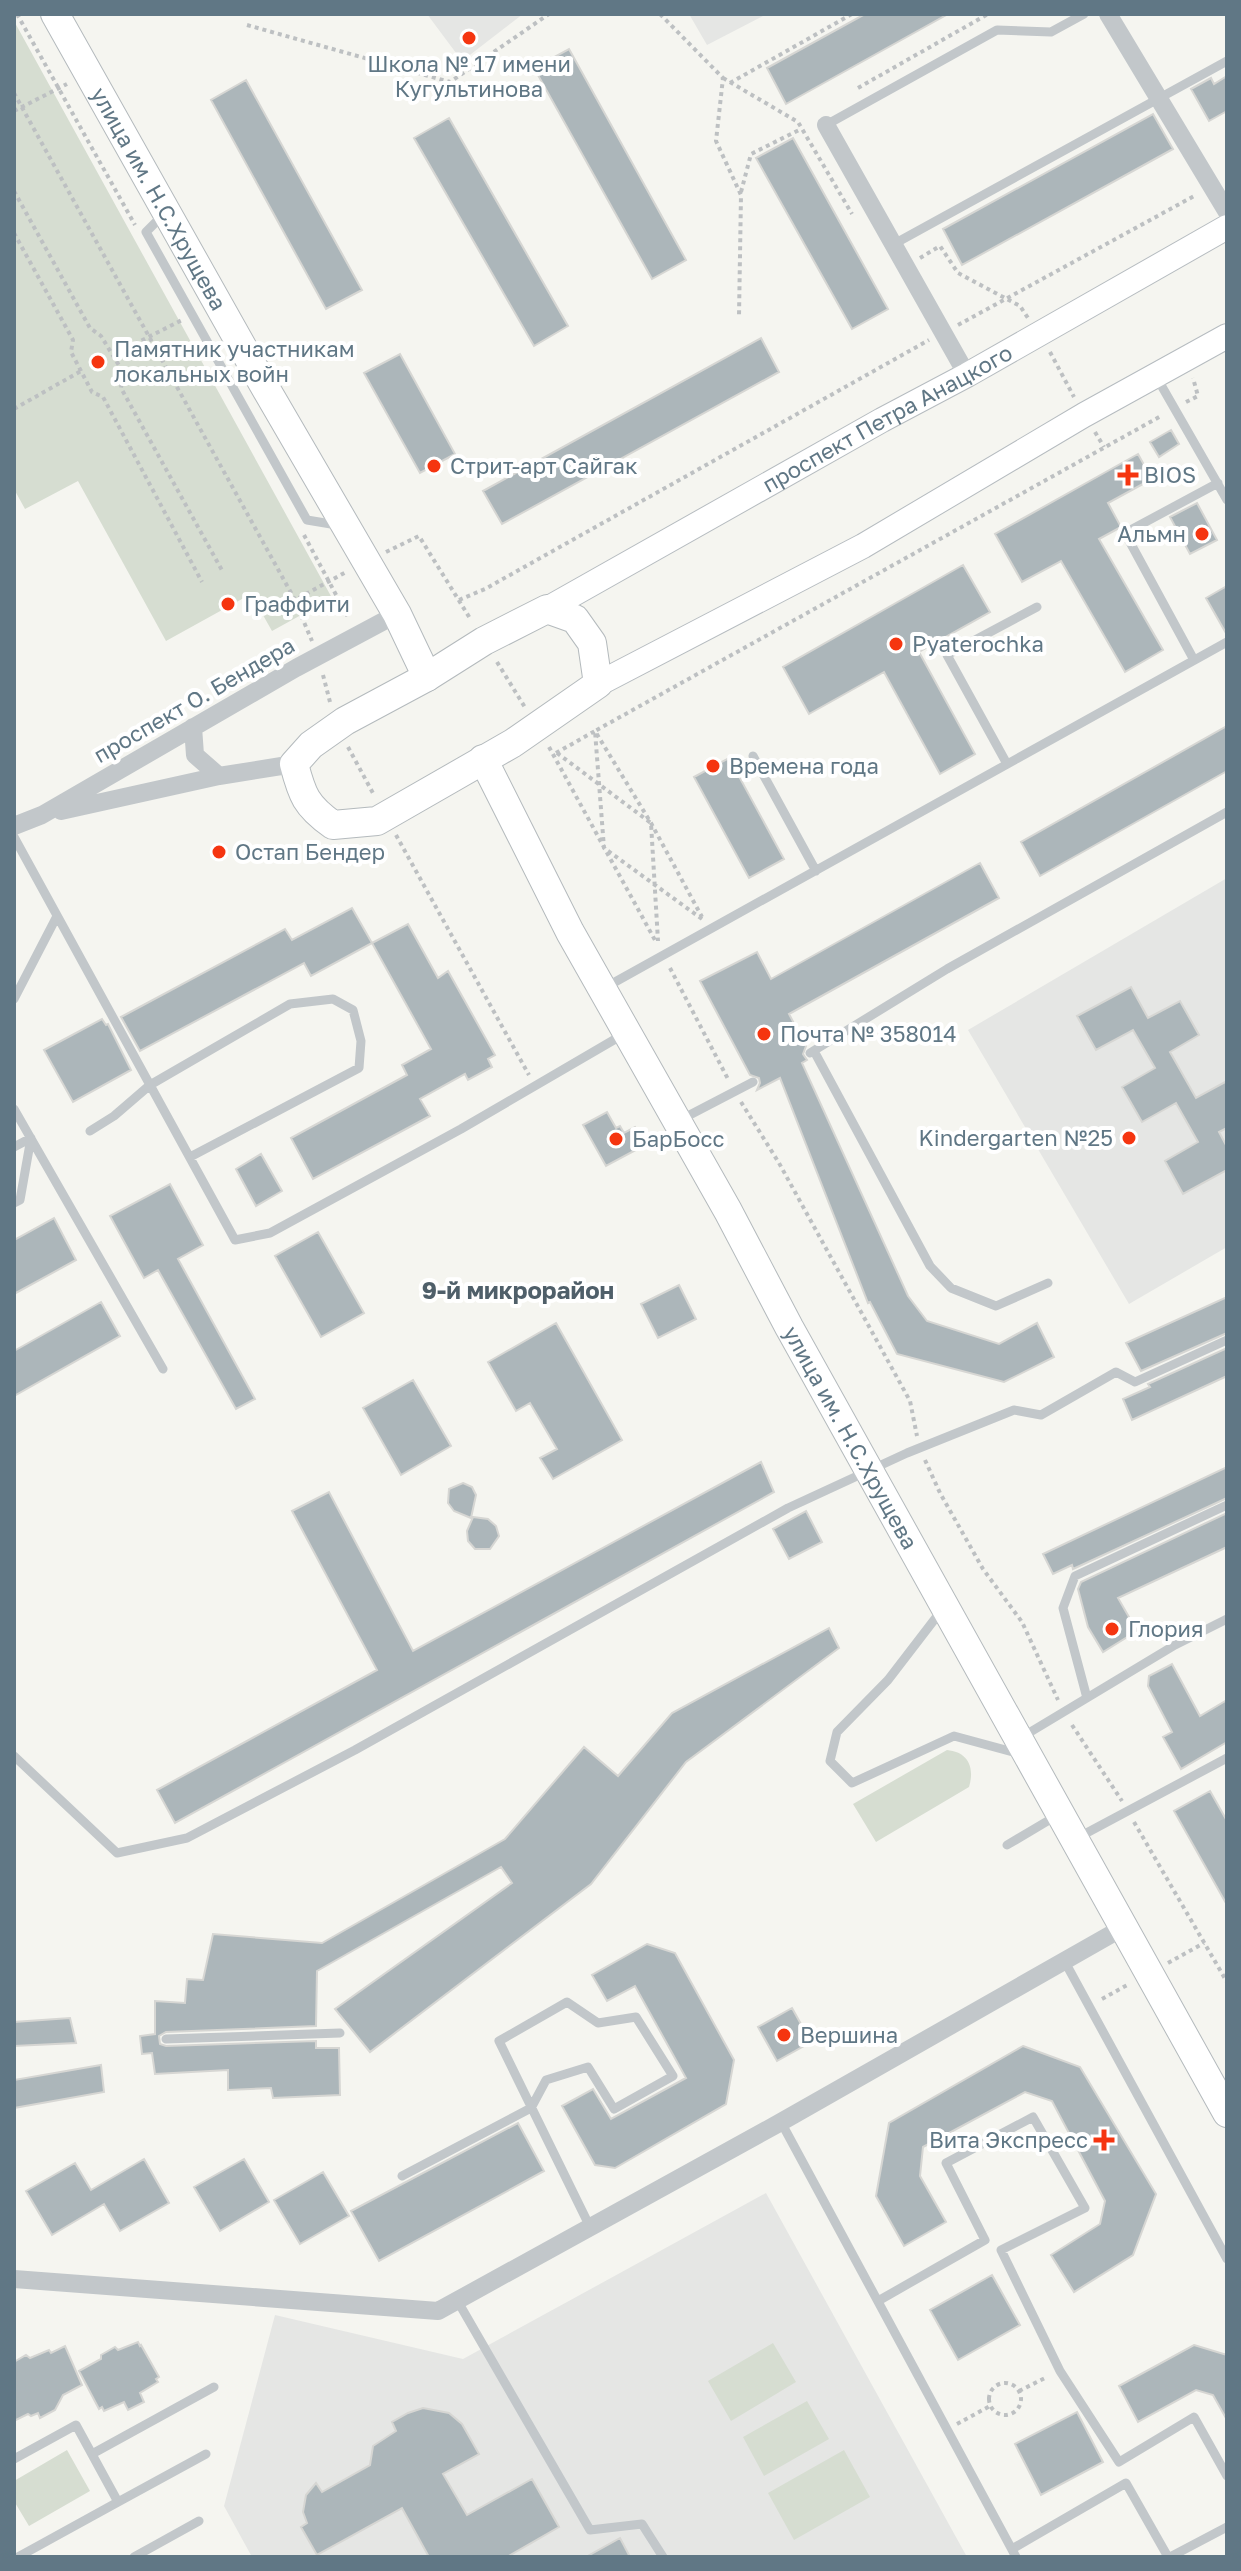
<svg xmlns="http://www.w3.org/2000/svg" width="1241" height="2571" font-family="'Golos Text',sans-serif">
  <style>
    .built { fill: #e5e6e4 }
    .green { fill: #d6ddd1 }
    .building { fill: #acb6ba; stroke: #d6d6d3; stroke-width: 2 }
    .lines { fill: none; stroke-linecap: round; stroke-linejoin: round }
    .secondary-casing { stroke: #b6bcc0; stroke-width: 26 }
    .primary-casing { stroke: #b4babd; stroke-width: 30 }
    .path { stroke: #bdc0c2; stroke-width: 4; stroke-dasharray: 4 4; stroke-linecap: butt }
    .lane { stroke: #c2c7ca; stroke-width: 9 }
    .street { stroke: #c2c7ca; stroke-width: 18 }
    .secondary { stroke: #fff; stroke-width: 24 }
    .primary { stroke: #fff; stroke-width: 28 }
    .poi-dot { fill: #f53510; stroke: #fff; stroke-width: 3 }
    .labels { text-anchor: middle; stroke-width: 8; stroke-linejoin: round; paint-order: stroke }
    .poi-label { font-size: 22px; fill: #607785; stroke: #fff; text-anchor: start }
    .street-label { font-size: 22px; fill: #607785; stroke: #fff }
    .neighbourhood-label { font-size: 24px; font-weight: bold; fill: #4f5f69; stroke: #fff }
  </style>
  <rect width="100%" height="100%" fill="#f5f5f0"/>
  <!-- built -->
  <path class="built" d="M427 14H523L462 61Z
    M689 14H767L707 45Z
    M1227 878V1247L1129 1304 968 1030Z
    M766 2193 967 2557H252L224 2506 275 2315 463 2359Z"/>
  <!-- green -->
  <path class="green" d="M14 21 332 598 272 631 251 594 166 641 78 481 25 509 14 489Z
    M947 1750C968 1752 975 1767 969 1787L876 1842 853 1804Z
    M773 2343 796 2382 731 2421 708 2381Z
    M807 2401 829 2439 764 2476 743 2437Z
    M67 2450 90 2491 29 2526 14 2501V2481Z
    M844 2450 870 2497 794 2540 768 2493Z"/>
  <!-- building -->
  <path class="building" d="M865 14H948L786 104 767 68Z
    M569 49 686 260 652 279 534 68Z
    M1227 76V111L1209 121 1191 89 1211 78 1214 84Z
    M246 80 362 290 326 309 211 100Z
    M1153 114 1173 149 962 265 943 229Z
    M449 118 568 326 534 346 414 138Z
    M793 138 888 309 852 329 756 158Z
    M761 338 779 372 502 524 483 491Z
    M400 354 455 454 420 473 364 373Z
    M1171 430 1179 444 1159 457 1150 442Z
    M1138 454 1152 479 1108 503 1121 527 1099 539 1163 650 1125 672 1061 561 1022 582 995 534Z
    M1197 503 1217 540 1190 554 1170 517Z
    M963 565 990 612 919 652 975 754 940 774 884 672 809 714 783 667Z
    M1227 586V635L1206 598Z
    M1227 726V771L1040 876 1021 842Z
    M729 758 784 859 749 878 694 777Z
    M980 863 999 898 789 1014 806 1046 803 1054 807 1060 802 1063 908 1296 927 1321 999 1344 1037 1323 1054 1357 1004 1382 897 1354 870 1302 868 1303 780 1078 757 1090 760 1083 759 1078 750 1075 700 981 757 952 771 979Z
    M352 908 372 943 311 976 304 963 140 1051 121 1017 285 929 292 940Z
    M408 924 438 978 448 971 495 1055 488 1059 492 1067 468 1080 465 1074 420 1099 430 1116 313 1179 291 1138 407 1075 402 1065 431 1049 372 943Z
    M1131 987 1148 1018 1180 1001 1199 1035 1170 1052 1196 1098 1227 1081V1128L1219 1132 1227 1147V1170L1183 1194 1165 1161 1198 1142 1176 1103 1142 1122 1122 1087 1155 1068 1133 1030 1096 1050 1077 1016Z
    M102 1019 106 1025 108 1024 131 1070 73 1102 44 1050Z
    M607 1112 616 1128 620 1126 624 1133 635 1127 645 1145 606 1166 583 1125Z
    M261 1154 282 1191 256 1206 236 1169Z
    M170 1184 203 1245 178 1259 255 1399 236 1409 158 1270 144 1278 110 1216Z
    M54 1218 76 1260 14 1294V1240Z
    M318 1232 364 1313 321 1337 275 1256Z
    M679 1285 696 1319 658 1338 641 1304Z
    M1227 1297V1333L1141 1371 1126 1343Z
    M101 1302 120 1336 14 1396V1351Z
    M556 1323 622 1440 553 1479 540 1458 557 1449 530 1403 516 1411 488 1362Z
    M1227 1348V1376L1132 1420 1123 1399 1150 1387 1148 1384Z
    M413 1380 451 1446 401 1475 363 1408Z
    M761 1462 774 1492 175 1823 157 1790 377 1670 292 1511 329 1492 413 1651Z
    M1227 1467V1498L1073 1569 1072 1565 1053 1574 1043 1554Z
    M463 1483 472 1487 476 1495 471 1518 454 1511 448 1503 449 1489Z
    M806 1511 822 1542 789 1559 773 1529Z
    M1227 1513V1547L1118 1598 1137 1631 1103 1652 1088 1627 1078 1589 1081 1582Z
    M473 1517 488 1519 496 1526 499 1536 490 1549H475L468 1541 467 1531Z
    M829 1628 839 1648 686 1762 591 1884 370 2052 335 2009 512 1883 501 1867 317 1971 316 2026 166 2032 159 2036 160 2044 166 2046 316 2041V2048H339L340 2095 273 2098 271 2088 228 2090V2070L155 2074 152 2053 142 2054 140 2036 155 2034V2001L185 2003 187 1979 203 1980 213 1934 322 1943 505 1839 584 1747 618 1776 672 1713Z
    M1172 1664 1200 1716 1227 1700V1742L1181 1769 1163 1737 1172 1732 1148 1686 1149 1676Z
    M1210 1791 1227 1821V1905L1174 1811Z
    M647 1944 675 1953 734 2060 726 2104 615 2168 595 2165 562 2106 593 2089 611 2119 686 2078 635 1986 607 2001 592 1975Z
    M792 2008 811 2042 777 2061 758 2027Z
    M70 2018 76 2043 14 2046V2022Z
    M1023 2046 1080 2067 1156 2194 1133 2255 1074 2292 1051 2255 1100 2224 1105 2201 1052 2101 1025 2092 923 2147 920 2176 946 2222 904 2246 876 2196 889 2123Z
    M101 2065 104 2092 14 2108V2080Z
    M518 2123 544 2171 379 2261 351 2211Z
    M144 2159 169 2203 120 2231 104 2204 52 2235 26 2191 75 2163 91 2190Z
    M244 2159 269 2202 220 2231 194 2187Z
    M323 2172 349 2216 300 2244 274 2200Z
    M992 2275 1020 2325 958 2360 930 2310Z
    M138 2342 140 2346 141 2345 159 2377 156 2379 158 2382 140 2393 144 2402 128 2410 124 2402 104 2411 102 2407 99 2409 79 2371 101 2359V2355L115 2347 118 2350Z
    M1194 2345 1227 2355V2420L1213 2395 1196 2390 1138 2422 1119 2386Z
    M65 2346 82 2385 63 2395 55 2410 40 2418 38 2413 31 2416 28 2414 14 2421V2362L26 2355 30 2358 49 2350 51 2353Z
    M423 2408 449 2413 462 2424 479 2454 443 2474 467 2515 532 2479 559 2527 507 2557H429L402 2508 317 2555 301 2527 307 2523 303 2512 306 2495 316 2483 322 2492 370 2465 373 2446 396 2431 392 2422 408 2413Z
    M1077 2412 1103 2462 1041 2495 1015 2444Z
    M620 2538 630 2557H586Z"/>
  <g class="lines">
    <!-- secondary casing -->
    <g class="secondary-casing">
      <g id="secondary">
        <path id="s1" d="M547 609 882 420 967 375 1227 227"/>
        <path d="M598 684 863 546 1084 415 1227 336"/>
      </g>
    </g>
    <!-- primary casing -->
    <g class="primary-casing">
      <g id="primary">
        <path id="s2" d="M55 14 262 382 397 614 427 677"/>
        <path d="M547 609 575 619 592 643 598 684 513 743 377 821 333 825C306 806 302 795 294 764L311 745 345 721 427 677 484 641Z"/>
        <path id="s3" d="M483 759 570 932 728 1211 789 1327 1227 2113"/>
      </g>
    </g>
    <!-- path -->
    <path class="path" d="M17 14 135 225
      M660 14 723 78 716 141 741 195 739 316
      M247 25 450 82 549 14
      M723 78 798 122 852 214
      M730 83 852 14
      M858 88 988 14
      M14 93 295 600 346 572
      M14 111 67 84
      M14 191 90 328 101 336 123 372 121 388 223 572
      M741 192 751 154 801 129
      M14 233 73 340 71 352 92 392 103 397 202 582
      M920 258 940 246 958 273 1020 306 1028 318
      M958 325 1196 195
      M1050 352 1074 397
      M113 355 182 320
      M1186 402 1198 396 1193 378
      M14 409 81 371
      M1095 432 1104 447
      M304 535 349 619
      M386 552 419 536 471 620
      M459 600 485 589 929 340
      M295 601 312 641
      M497 662 526 709
      M323 675 330 702
      M348 747 374 795
      M549 747 656 942
      M556 753 595 731 651 823 702 917
      M557 753 651 823 658 941
      M396 835 529 1075
      M702 919 604 848 595 731 1161 416
      M670 968 729 1081
      M741 1102 779 1163 910 1401 917 1436
      M925 1460 940 1493 983 1569 1022 1622 1058 1700
      M1072 1725 1122 1801
      M1134 1822 1227 1982
      M1168 1963 1204 1943
      M1102 1999 1129 1984
      M989 2399a16 16 0 1 1 32 0a16 16 0 1 1-32 0Z
      M1019 2391 1047 2377
      M957 2424 990 2406"/>
    <!-- lane -->
    <path class="lane" d="M826 125 997 30 1051 32 1084 14
      M163 215 146 232 307 520 337 525
      M894 244 1227 61
      M1157 378 1227 500
      M1194 660 1125 533 1218 483
      M753 756 816 871
      M1007 764 947 655 1037 607
      M14 837 235 1240 270 1233 461 1129 624 1034
      M606 987 1227 642
      M14 999 57 916
      M814 1051 930 1266 951 1288 996 1306 1048 1283
      M810 1053 947 969 1227 812
      M14 1109 163 1369
      M680 1120 753 1082
      M90 1131 114 1116 150 1085 290 1004 333 999 353 1010 361 1041 359 1068 190 1157
      M14 1147 31 1138 20 1200 14 1203
      M941 1611 888 1680 837 1732 830 1761 852 1783 954 1736 1020 1754
      M1087 1698 1063 1608 1075 1576 1227 1505
      M1022 1737 1175 1645 1227 1619
      M14 1756 117 1853 187 1838 355 1750 788 1508 907 1453 1014 1410 1041 1415 1116 1372 1135 1382 1227 1340
      M1079 1837 1227 1758
      M1007 1845 1056 1816
      M1065 1962 1227 2259
      M166 2039 340 2033
      M781 2122 1016 2557
      M402 2176 531 2108 546 2080 588 2067 614 2109 673 2076 636 2017 598 2023 567 2002 499 2041 590 2227
      M457 2300 590 2530 642 2524 663 2557
      M878 2301 985 2240 946 2163 1033 2117 1085 2208 1001 2250 1060 2371 1119 2462 1194 2417 1227 2476
      M92 2454 214 2387
      M14 2459 76 2425 118 2502 206 2454
      M1012 2549 1126 2483 1168 2557
      M18 2557 118 2502
      M134 2557 199 2521
      M1170 2557 1227 2527"/>
    <!-- street -->
    <path class="street" d="M1108 14 1227 212
      M826 125 967 375
      M193 727 195 755 219 776
      M61 811 219 776 294 764
      M14 826 42 815 296 668 397 614
      M14 2279 438 2311 781 2122 1124 1927"/>
    <!-- secondary -->
    <use href="#secondary" class="secondary"/>
    <!-- primary -->
    <use href="#primary" class="primary"/>
  </g>
  <!-- markers -->
  <g class="poi-dot">
    <circle cx="469" cy="38" r="8"/>
    <circle cx="98" cy="362" r="8"/>
    <circle cx="434" cy="466" r="8"/>
    <path d="M1124 463h8v8h8v8h-8v8h-8v-8h-8v-8h8z"/>
    <circle cx="1202" cy="534" r="8"/>
    <circle cx="228" cy="604" r="8"/>
    <circle cx="896" cy="644" r="8"/>
    <circle cx="713" cy="766" r="8"/>
    <circle cx="219" cy="852" r="8"/>
    <circle cx="764" cy="1034" r="8"/>
    <circle cx="1129" cy="1138" r="8"/>
    <circle cx="616" cy="1139" r="8"/>
    <circle cx="1112" cy="1629" r="8"/>
    <circle cx="784" cy="2035" r="8"/>
    <path d="M1100 2128h8v8h8v8h-8v8h-8v-8h-8v-8h8z"/>
  </g>
  <g class="labels">
    <!-- poi labels -->
    <g class="poi-label">
      <text x="469" y="72" text-anchor="middle">Школа № 17 имени<tspan x="469" dy="25">Кугультинова</tspan></text>
      <text x="114" y="357">Памятник участникам<tspan x="114" dy="25">локальных войн</tspan></text>
      <text x="450" y="474">Стрит-арт Сайгак</text>
      <text x="1144" y="483">BIOS</text>
      <text x="1186" y="542" text-anchor="end">Альмн</text>
      <text x="244" y="612">Граффити</text>
      <text x="912" y="652">Pyaterochka</text>
      <text x="729" y="774">Времена года</text>
      <text x="235" y="860">Остап Бендер</text>
      <text x="780" y="1042">Почта № 358014</text>
      <text x="1113" y="1146" text-anchor="end">Kindergarten №25</text>
      <text x="632" y="1147">БарБосс</text>
      <text x="1128" y="1637">Глория</text>
      <text x="800" y="2043">Вершина</text>
      <text x="1088" y="2148" text-anchor="end">Вита Экспресс</text>
    </g>
    <!-- street labels -->
    <g class="street-label">
      <text dy="8" stroke="none"><textPath href="#s2" startOffset="212">улица им. Н.С.Хрущева</textPath></text>
      <text dy="8" stroke="none"><textPath href="#s1" startOffset="390">проспект Петра Анацкого</textPath></text>
      <text transform="translate(194 700) rotate(-30)" y="8">проспект О. Бендера</text>
      <text dy="8" stroke="none"><textPath href="#s3" startOffset="772">улица им. Н.С.Хрущева</textPath></text>
    </g>
    <!-- neighbourhood labels -->
    <g class="neighbourhood-label">
      <text x="518" y="1299">9-й микрорайон</text>
    </g>
  </g>
  <!-- border -->
  <rect width="1241" height="2571" fill="none" stroke="#607785" stroke-width="32"/>
</svg>
